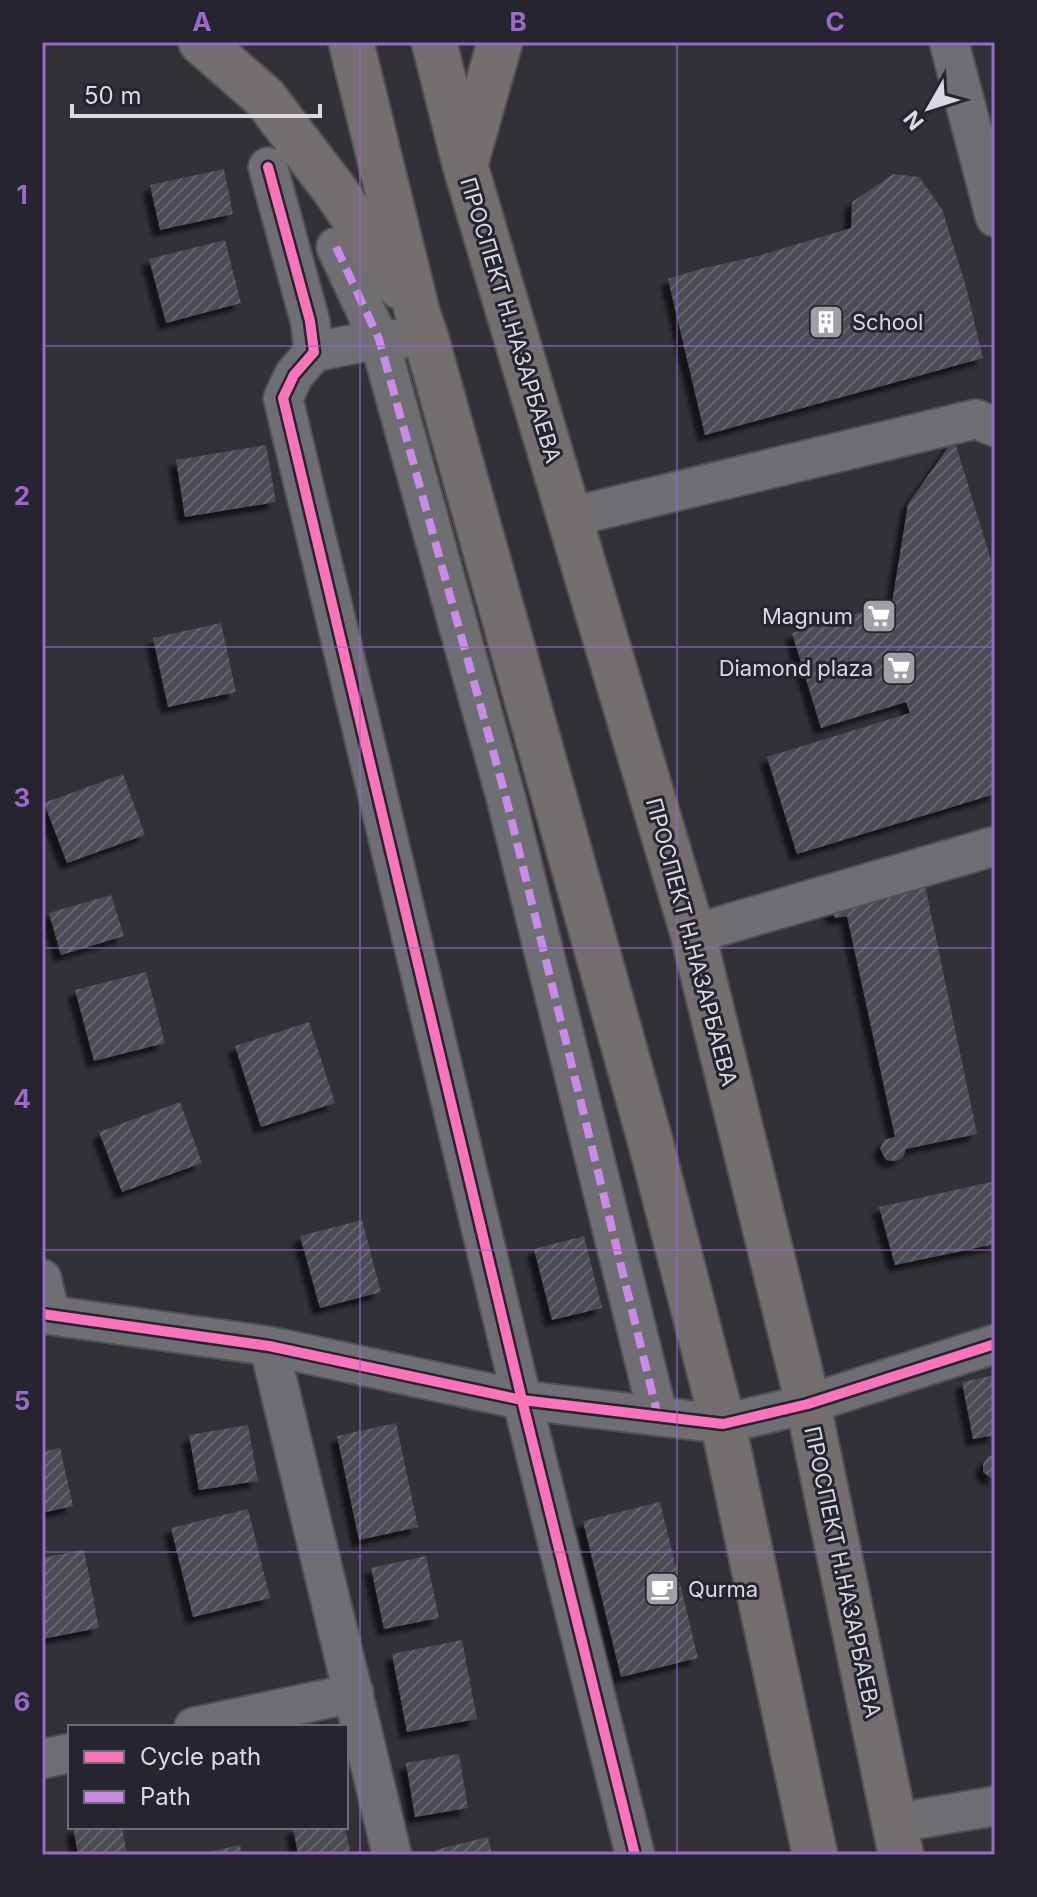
<svg xmlns="http://www.w3.org/2000/svg" width="1037" height="1897" font-family="Inter,sans-serif">
  <style>
    .building { fill: url(#building-hatch); filter: url(#shadow) }
    .lines { fill: none; stroke-linecap: round; stroke-linejoin: round }
    .minor-casing { stroke: #505055; stroke-width: 42 }
    .major-casing { stroke: #505055; stroke-width: 48 }
    .minor { stroke: #6e6e73; stroke-width: 38 }
    .major { stroke: #746e6e; stroke-width: 44 }
    .quiet { stroke: #ca8be6; stroke-width: 8; stroke-dasharray: 16 8; stroke-linecap: butt }
    .cycleway-casing { stroke: #252430; stroke-width: 15 }
    .cycleway { stroke: #fb73b8; stroke-width: 10 }
    .grid { fill: none; stroke: #9c69cb; stroke-width: 2; stroke-opacity: 0.55 }
    .labels { text-anchor: middle; stroke-width: 6; stroke-linejoin: round; paint-order: stroke }
    .street-label { font-size: 22px; fill: #dadae2; stroke: #252430 }
    .poi-label { font-size: 22px; fill: #dadae2; stroke: #252430; text-anchor: start }
    .neatline { fill: none; stroke: #9c69cb; stroke-width: 3 }
    .grid-label { font-size: 26px; text-anchor: middle; font-weight: bold; fill: #9c69cb }
  </style>
  <defs>
    <pattern id="building-hatch" width="6" height="6" patternUnits="userSpaceOnUse" patternTransform="scale(2)"><rect width="6" height="6" fill="#4c4c54"/><path d="M-1 1l2-2M0 6l6-6M5 7l2-2" fill="none" stroke="#65656c"/></pattern>
    <filter id="shadow"><feDropShadow dx="-7" dy="7" stdDeviation="2" flood-color="#0009"/></filter>
  </defs>
  <rect width="100%" height="100%" fill="#313137"/>
  <!-- building -->
  <path class="building" d="M224 169 233 214 160 230 150 185Z
    M893 174 919 177 942 209 966 287 983 358 705 435 668 279 700 269 758 256 851 228 852 202Z
    M225 240 241 303 166 323 149 259Z
    M954 439 995 573V794L797 854 767 757 910 713 906 702 821 728 792 633 892 603 908 504Z
    M266 445 276 502 185 517 176 460Z
    M221 623 236 692 168 707 153 638Z
    M123 774 145 835 67 863 44 803Z
    M925 885 977 1134 906 1149 903 1157 896 1161 886 1160 880 1149 884 1140 895 1137 847 916 836 918 829 911Z
    M111 895 124 936 61 955 49 913Z
    M146 972 165 1043 94 1061 75 990Z
    M309 1022 335 1103 261 1127 235 1046Z
    M180 1102 202 1163 122 1192 99 1132Z
    M995 1181V1244L895 1265 879 1207Z
    M362 1220 381 1292 320 1308 300 1236Z
    M584 1236 602 1308 552 1320 534 1249Z
    M995 1375V1435L973 1439 962 1382Z
    M396 1423 418 1527 359 1540 337 1436Z
    M248 1425 258 1481 199 1490 189 1435Z
    M60 1448 73 1506 42 1513V1452Z
    M989 1456H995V1478H991L983 1472V1464Z
    M660 1502 698 1658 621 1677 583 1521Z
    M248 1509 270 1598 193 1617 171 1528Z
    M84 1550 99 1628 42 1639V1558Z
    M426 1556 439 1618 384 1629 371 1568Z
    M462 1640 477 1719 407 1732 392 1654Z
    M459 1754 468 1808 415 1817 406 1763Z
    M73 1827H122L127 1855H78Z
    M293 1827H345L351 1855H298Z
    M488 1837 492 1855H436L435 1850Z
    M240 1845 242 1855H200V1854Z"/>
  <g class="lines">
    <!-- minor casing -->
    <g class="minor-casing">
      <path id="minor" d="M949 42 995 217
        M268 167 310 321 314 352 294 375 283 398 522 1400 635 1855
        M336 247 379 339 506 798 658 1416
        M314 352 379 339H402
        M570 517 976 419 995 427
        M693 934 995 846
        M42 1279 50 1315
        M42 1314 269 1346 522 1400 723 1424 808 1404 995 1344
        M269 1346 392 1855
        M194 1727 354 1693
        M42 1759 70 1753
        M895 1823 995 1806"/>
    </g>
    <!-- major casing -->
    <g class="major-casing">
      <path id="major" d="M201 42 265 98 337 193 400 287
        M351 42 418 315 426 338 651 1144 723 1424 815 1855
        M434 42 465 165 693 934 808 1404 901 1855
        M465 165 500 42"/>
    </g>
    <!-- minor -->
    <use href="#minor" class="minor"/>
    <!-- major -->
    <use href="#major" class="major"/>
    <!-- quiet -->
    <path class="quiet" d="M336 247 379 339 506 798 658 1416"/>
    <!-- cycleway casing -->
    <g class="cycleway-casing">
      <path id="cycleway" d="M268 167 310 321 314 352 294 375 283 398 522 1400 635 1855
        M42 1314 269 1346 522 1400 723 1424 808 1404 995 1344"/>
    </g>
    <!-- cycleway -->
    <use href="#cycleway" class="cycleway"/>
  </g>
  <!-- grid -->
  <path class="grid" d="M360 42V1855M677 42V1855M42 346H995M42 647H995M42 948H995M42 1250H995M42 1552H995"/>
  <!-- icons -->
  <defs>
    <g id="building-square" transform="scale(1.8)"><rect x="-9" y="-9" width="18" height="18" rx="4" fill="#9f9fa6" stroke="#252430"/><path d="M-4-6H4V6H1V3H-1V6H-4ZM-2.5-4.3h1.7v1.8h-1.7ZM.8-4.3h1.7v1.8H.8ZM-2.5-1h1.7V.8h-1.7ZM.8-1h1.7V.8H.8Z" fill="#fff"/></g>
    <g id="supermarket-square" transform="scale(1.8)"><rect x="-9" y="-9" width="18" height="18" rx="4" fill="#9f9fa6" stroke="#252430"/><path d="M-6-5.5h2.5l.6 2H6L4.5 2H-2.5L-4.4-4H-6ZM-1.5 3.2a1.3 1.3 0 1 0 .1 0ZM3 3.2a1.3 1.3 0 1 0 .1 0Z" fill="#fff"/></g>
    <g id="cafe-square" transform="scale(1.8)"><rect x="-9" y="-9" width="18" height="18" rx="4" fill="#9f9fa6" stroke="#252430"/><path d="M-5.5-4.5H6V0H3Q3 3.5 0 3.5H-2.5Q-5.5 3.5-5.5 0ZM3-3.2v2h1.7v-2ZM-6 4.5H4V6H-6Z" fill="#fff"/></g>
  </defs>
  <g fill-rule="evenodd">
    <use href="#building-square" x="826" y="322"/>
    <use href="#supermarket-square" x="879" y="616"/>
    <use href="#supermarket-square" x="899" y="668"/>
    <use href="#cafe-square" x="662" y="1589"/>
  </g>
  <g class="labels">
    <!-- street labels -->
    <g class="street-label">
      <text transform="translate(511 320) rotate(73)" y="8">ПРОСПЕКТ Н.НАЗАРБАЕВА</text>
      <text transform="translate(692 942) rotate(75)" y="8">ПРОСПЕКТ Н.НАЗАРБАЕВА</text>
      <text transform="translate(843 1572) rotate(78)" y="8">ПРОСПЕКТ Н.НАЗАРБАЕВА</text>
    </g>
    <!-- poi labels -->
    <g class="poi-label">
      <text x="852" y="330">School</text>
      <text x="853" y="624" text-anchor="end">Magnum</text>
      <text x="873" y="676" text-anchor="end">Diamond plaza</text>
      <text x="688" y="1597">Qurma</text>
    </g>
  </g>
  <!-- border -->
  <rect width="1037" height="1897" fill="none" stroke="#252430" stroke-width="88"/>
  <!-- legend -->
  <rect x="68" y="1725" width="280" height="104" fill="#252430" stroke="#6d6d77" stroke-width="2"/>
  <rect x="84" y="1751" width="40" height="12" fill="#fb73b8" stroke="#6d6d77" stroke-width="2"/>
  <text x="140" y="1765" font-size="24" fill="#dadae2">Cycle path</text>
  <rect x="84" y="1791" width="40" height="12" fill="#ca8be6" stroke="#6d6d77" stroke-width="2"/>
  <text x="140" y="1805" font-size="24" fill="#dadae2">Path</text>
  <!-- north arrow -->
  <g transform="translate(929 108) rotate(231)" stroke="#252430" stroke-width="6" paint-order="stroke">
  <path d="M0-6L14 30L0 20L-14 30Z" fill="#dadae2"/>
  <text y="-12" font-size="22" font-weight="bold" text-anchor="middle" fill="#dadae2">N</text>
  </g>
  <!-- scale -->
  <path d="M72 104v12h248v-12" fill="none" stroke="#dadae2" stroke-width="4"/>
  <text x="84" y="104" font-size="24" fill="#dadae2" stroke="#252430" stroke-width="6" paint-order="stroke">50 m</text>
  <rect x="44" y="44" width="949" height="1809" class="neatline"/>
  <g class="grid-label">
    <text x="202" y="31">A</text>
    <text x="518" y="31">B</text>
    <text x="835" y="31">C</text>
    <text x="22" y="204">1</text>
    <text x="22" y="505">2</text>
    <text x="22" y="807">3</text>
    <text x="22" y="1108">4</text>
    <text x="22" y="1410">5</text>
    <text x="22" y="1711">6</text>
  </g>
</svg>
